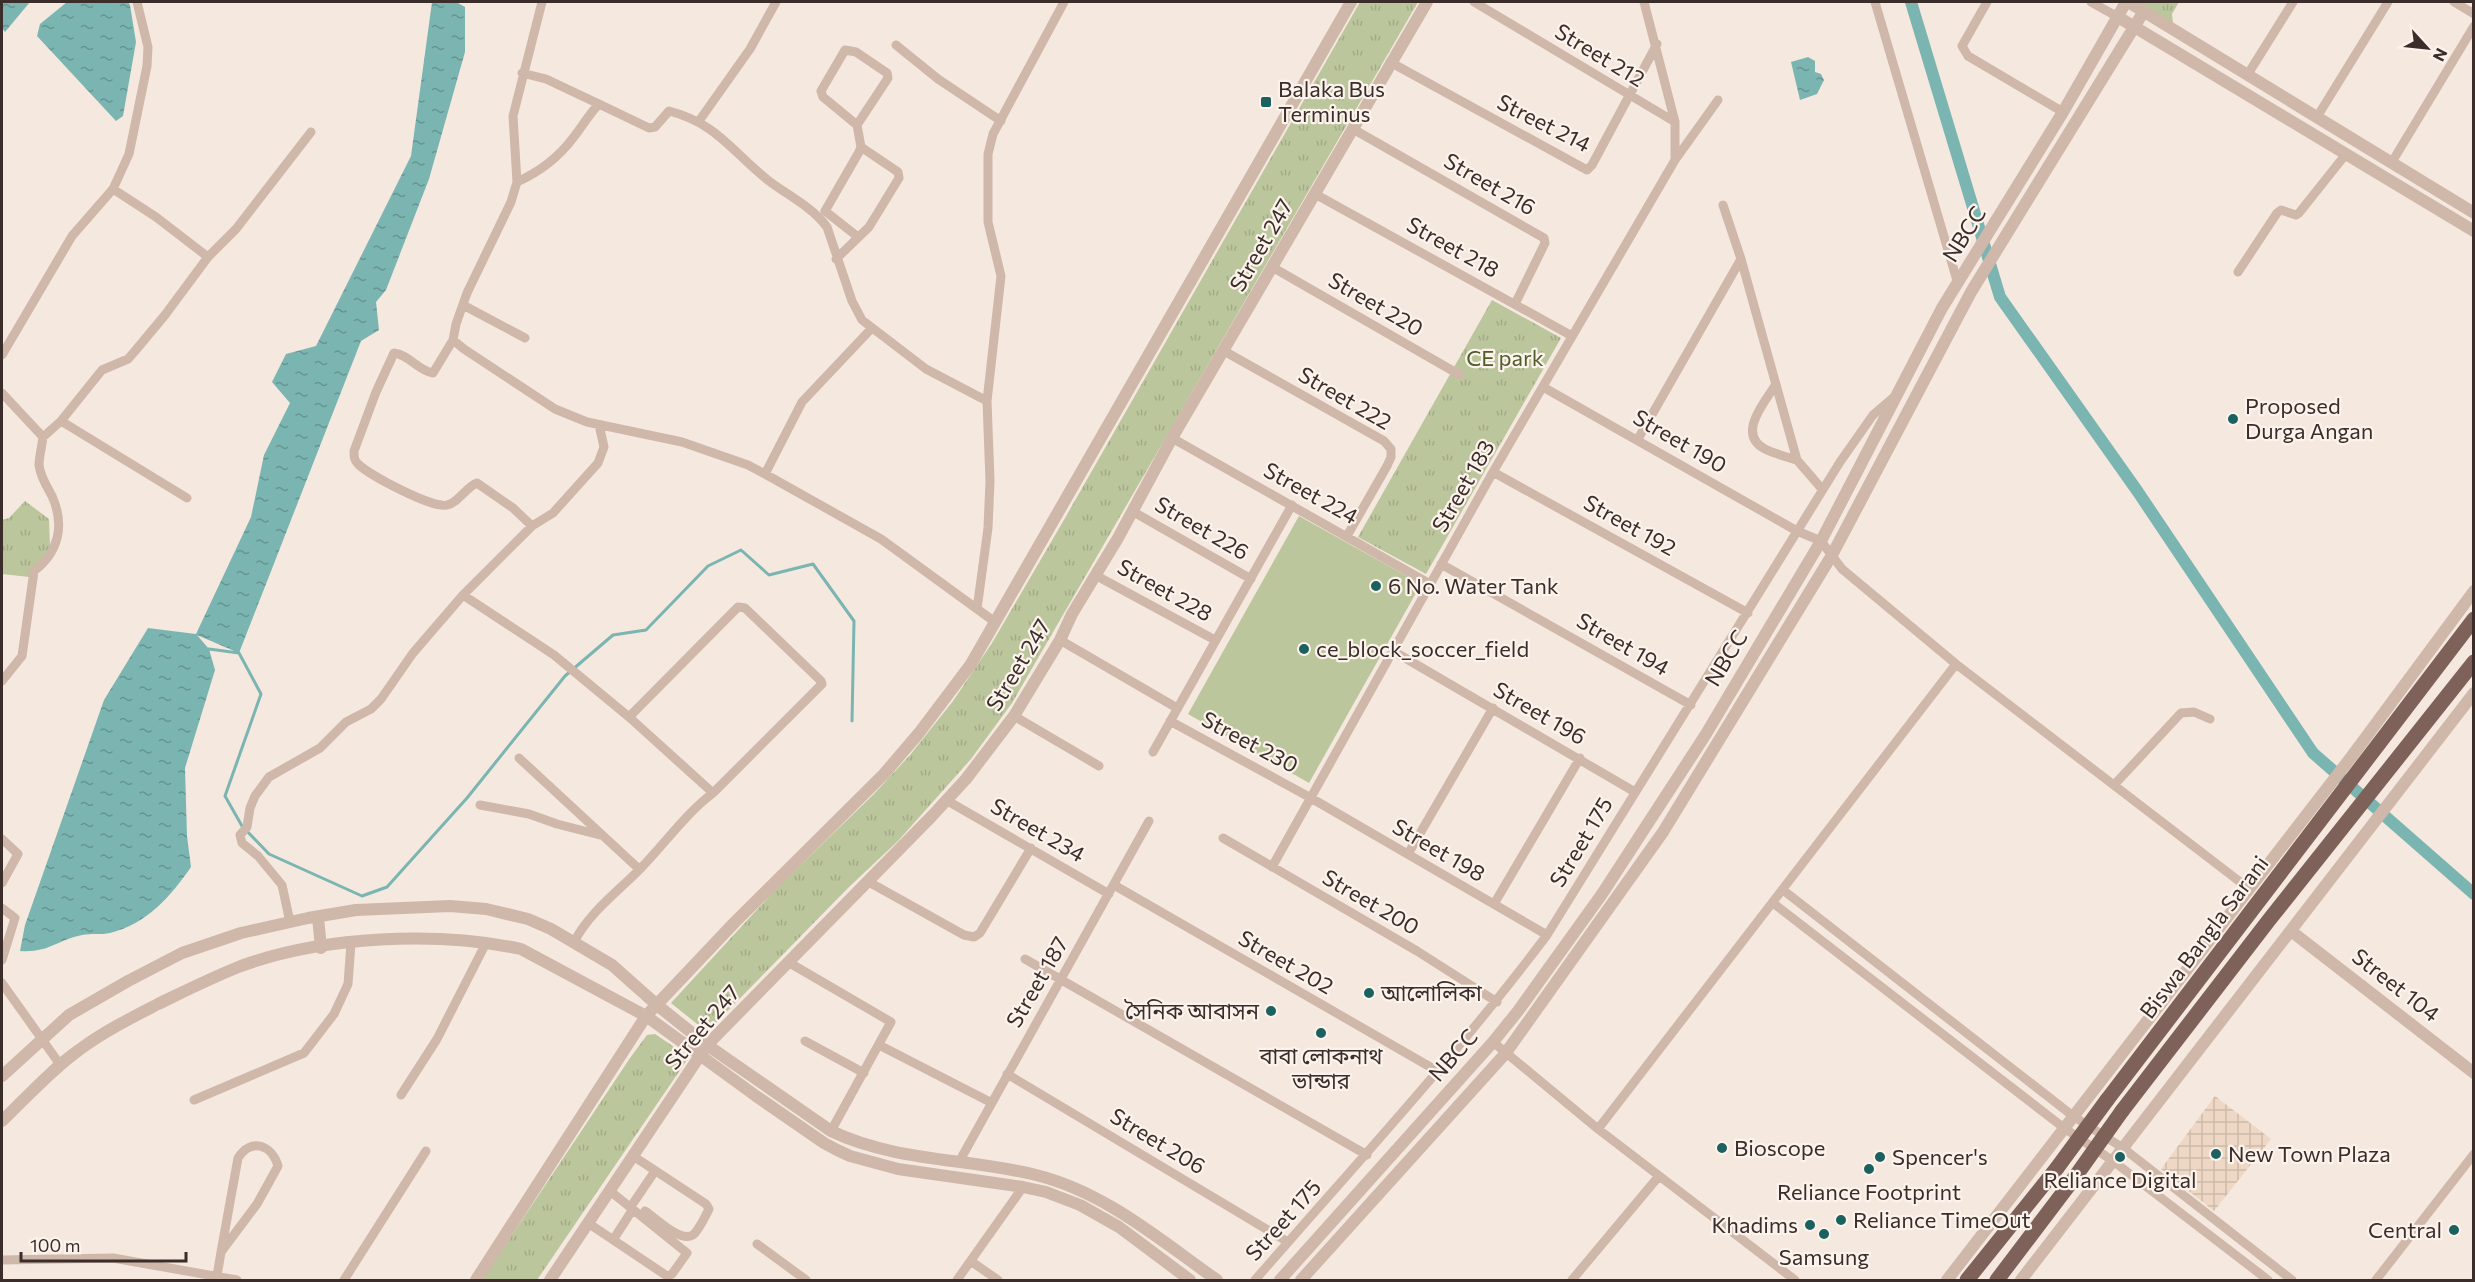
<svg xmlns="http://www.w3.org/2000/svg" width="2475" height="1282" font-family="Commissioner,'Noto Sans Bengali',sans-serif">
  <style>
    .grass { fill: url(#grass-tufts) }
    .pitch { fill: #bcc69d }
    .plaza { fill: url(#plaza-grid) }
    .water { fill: url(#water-ripples) }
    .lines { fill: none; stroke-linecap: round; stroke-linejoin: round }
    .stream { stroke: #7bb5b1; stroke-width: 3 }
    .canal { stroke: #7bb5b1; stroke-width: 12 }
    .minor { stroke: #cfb7a9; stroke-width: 9 }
    .tertiary { stroke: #cfb7a9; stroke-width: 12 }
    .primary { stroke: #7e625a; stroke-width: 15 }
    .primary-bridge { stroke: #7e625a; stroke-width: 15 }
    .poi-dot { fill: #1b615f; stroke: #fcf3ec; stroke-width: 2 }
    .labels { text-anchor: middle; stroke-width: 4.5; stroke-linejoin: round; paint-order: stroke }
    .street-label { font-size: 22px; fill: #3b2d2a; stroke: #fcf3ec }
    .poi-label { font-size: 22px; fill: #3b2d2a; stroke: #fcf3ec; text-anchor: start }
    .park-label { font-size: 22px; fill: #4f5c2b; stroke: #fcf3ec }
  </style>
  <defs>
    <pattern id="grass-tufts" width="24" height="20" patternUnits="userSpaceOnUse" patternTransform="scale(1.5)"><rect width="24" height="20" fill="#bcc69d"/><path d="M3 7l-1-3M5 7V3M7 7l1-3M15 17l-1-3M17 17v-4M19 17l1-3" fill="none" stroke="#a2aa87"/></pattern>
    <pattern id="plaza-grid" width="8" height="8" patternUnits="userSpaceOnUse" patternTransform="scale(1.5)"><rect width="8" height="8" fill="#eed8c5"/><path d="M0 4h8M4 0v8" fill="none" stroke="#cdbaa9"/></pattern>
    <pattern id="water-ripples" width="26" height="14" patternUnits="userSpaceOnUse" patternTransform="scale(1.5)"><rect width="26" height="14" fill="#7bb5b1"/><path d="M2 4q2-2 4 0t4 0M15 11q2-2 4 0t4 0" fill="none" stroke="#669490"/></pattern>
  </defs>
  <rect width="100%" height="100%" fill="#f5e8df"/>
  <!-- grass -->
  <path class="grass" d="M1360 2H1418L1012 703 971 759 898 841 849 887 707 1032 671 1003 776 889 874 794 910 755 953 701 992 643 1061 525Z
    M2130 2H2179L2172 14 2173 23Z
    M1492 300 1561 338 1426 574 1358 537Z
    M25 501 49 519 50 547 29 577 2 574V520L9 518Z
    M655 1034 689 1057 537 1280H482L630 1058 647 1035Z"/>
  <!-- pitch -->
  <path class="pitch" d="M1299 516 1421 584 1309 783 1188 714Z"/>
  <!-- plaza -->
  <path class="plaza" d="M2215 1096 2271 1139 2214 1211 2161 1169Z"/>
  <!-- water -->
  <path class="water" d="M2 2H30L5 32 2 28Z
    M67 2H128L130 5 136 42 123 116 116 121 37 36 40 24Z
    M432 2H456L465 7V52L429 179 386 290 376 302 379 330 361 341 239 653 197 635 209 649 215 670 185 768 187 836 191 867C171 896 147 924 110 933 101 935 92 933 82 935 57 940 49 953 20 951L25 925 104 700 148 628 196 634 251 517 264 455 290 403 272 382 286 354 316 346 411 156Z
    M1808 57 1815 61V72L1821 74 1824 80 1817 94 1800 100 1791 62Z"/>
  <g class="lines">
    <!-- stream -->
    <path class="stream" d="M209 649 239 653 261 694 225 796 242 826 269 854 362 896 387 887 467 798 565 676 613 635 646 630 708 566 741 550 769 575 813 564 854 621 852 721"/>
    <!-- canal -->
    <path class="canal" d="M1911 2 2000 297 2138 492 2313 753 2474 894"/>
    <!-- minor -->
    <path class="minor" d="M542 2 513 116 517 182 511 202 467 293 456 324 453 340 464 349 555 409 587 422 682 442 748 465 765 474 881 539 995 622
      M1474 2 1675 122
      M1875 2 1958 284
      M1987 2 1962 46 1968 56 2063 112
      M2091 2 2118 17
      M2454 2 2474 14
      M896 45 938 79 1001 121
      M1390 62 1587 170 1592 165 1657 44
      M522 73 546 79 599 104
      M2248 74 2293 2
      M2317 117 2388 2
      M699 121 750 49 776 2
      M857 125 888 78 887 73 856 52 845 50 821 91 823 97 857 125 861 147 859 152 825 211 858 237
      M1353 129 1544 238 1545 243 1515 304
      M1675 160 1718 100
      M2392 162 2474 26
      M517 182C539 172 558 158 573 138 582 127 589 114 599 104L649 128 655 127 669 111C717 123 733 153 769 181 789 196 812 207 827 227L852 301 862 320 926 369 987 401
      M113 189 156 217 208 257
      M1315 194 1572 336
      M1723 205 1741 259 1797 460 1822 489
      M836 259 869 227 899 178 898 172 861 147
      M1272 267 1460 375
      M2238 272 2277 213 2281 210 2296 215 2299 213 2346 154
      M463 305 525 338
      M453 340 433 373C419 371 408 354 394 353L376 392 354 451C354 457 354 460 358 464 369 475 433 509 447 505 458 503 466 487 477 483L513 508 532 526
      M1224 351 1384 441 1391 449V457L1387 466 1347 536
      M2 355 72 236 113 189 129 154 147 66 148 47 137 2
      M1776 384C1765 402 1736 434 1765 449 1775 454 1787 457 1797 460
      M1543 387 1797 531 1821 541 1842 569 1956 664 2248 888
      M2 393 43 437C42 446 39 457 39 465 40 476 47 487 52 496 65 525 59 552 34 571L22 656 2 681
      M61 421 187 498
      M43 437 61 421 102 370 128 359 135 351 165 315 208 257 236 229 311 132
      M1172 438 1430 584
      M1638 439 1741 259
      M1493 472 1748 613
      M765 474 802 402 871 329
      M1132 511 1251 579
      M1441 564 1691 705
      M1095 575 1215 640
      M463 595 554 655 629 717 713 793
      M977 609 988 528 990 481 987 401 1001 276 988 222V154L993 134 1064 2
      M1060 640 1177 708
      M1393 651 1635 792
      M1014 716 1099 766
      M1170 721 1311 798 1547 935
      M1153 752 1292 505
      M519 758 639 869
      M2114 785 2181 713 2194 712 2210 719
      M946 800 1109 894
      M480 805 529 814 557 824 600 835
      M1223 838 1417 951 1497 1002
      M2 839 18 854 2 883
      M1408 854 1493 708
      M1272 867 1493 472 1675 160V122L1644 2
      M867 881 964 935 974 937 980 933 1031 848
      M1114 885 1439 1072
      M1783 890 2073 1116 2123 1148 2292 1280
      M1773 903 2064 1128 2113 1161 2268 1280
      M1494 904 1580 758
      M2 908 15 918 2 960
      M290 922 282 885 258 856 242 843 240 835 247 827 250 808 255 796 269 777 320 748 346 722 371 709 381 699 413 653 463 595 532 526 553 513 598 463 604 447 599 425
      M574 942C590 912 615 894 639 870 664 845 684 815 713 793L822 684 821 681 745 608 738 607 629 717
      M1025 959 1367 1155
      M788 962 891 1022 831 1131
      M2 983 61 1066
      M805 1041 864 1073
      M1493 1042 1598 1129 1795 1280
      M879 1045 992 1103
      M1007 1074 1288 1242
      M401 1095 437 1039 486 943
      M194 1100 304 1053 334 1014 348 984 351 943
      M1598 1129 1956 664
      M633 1156 706 1204 709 1209C705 1217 700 1228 694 1234 682 1245 656 1218 645 1211
      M959 1162 1149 821
      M634 1202 655 1171
      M588 1223 667 1276 672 1274 687 1253 610 1191
      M613 1240 633 1209
      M757 1244 806 1280
      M2 1260 113 1258 237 1280
      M972 1262 998 1280
      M217 1276 221 1252 257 1204 278 1166C272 1145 251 1137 238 1158L221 1252
      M344 1280 426 1151
      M957 1280 1023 1187
      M1255 1280C1354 1166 1456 1056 1547 935L1840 462 1873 415 1893 398
      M1572 1280 1659 1176
      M2376 1280 2474 1154"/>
    <!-- tertiary -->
    <path class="tertiary" d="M2128 2 2474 213
      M2118 17 2474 231
      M318 917 321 948
      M2291 931 2474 1073
      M2 1076 69 1015 128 981 182 953 241 933 308 918 356 910 450 906 486 909 528 919 551 929 612 965 657 1005 707 1045 831 1131C896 1162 968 1158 1036 1175 1105 1192 1160 1240 1217 1280
      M2 1121C27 1097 51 1070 79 1050 103 1032 131 1018 158 1004 185 991 213 977 241 966 323 936 437 931 521 949L646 1016 756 1096 824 1143 837 1150 850 1156 898 1169 1023 1187 1046 1192 1080 1205 1119 1227 1190 1280
      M476 1280 646 1016 735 922 884 774 919 733 971 664 1351 2
      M550 1280 707 1045 931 817 966 779 1014 716 1060 640 1072 614 1118 538 1172 438 1427 2
      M1280 1280 1493 1042 1518 1011 1602 894 1706 734 1821 541 1942 308 2063 112 2126 2
      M1301 1280 1505 1054 1663 832 1832 555 1971 292 2144 11
      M1947 1280 2352 756 2474 591
      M2021 1280 2474 693"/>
    <!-- primary -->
    <path class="primary" d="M2107 1100 2474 619
      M2122 1111 2269 920 2474 662
      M1967 1280 2057 1168
      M1997 1280 2075 1177"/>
    <!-- primary-bridge -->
    <path class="primary-bridge" d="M2057 1168 2107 1100
      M2075 1177 2122 1111"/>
  </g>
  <!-- markers -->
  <g class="poi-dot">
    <rect x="1260" y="96" width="12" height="12" rx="3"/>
    <circle cx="2233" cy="419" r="6"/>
    <circle cx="1376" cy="586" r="6"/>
    <circle cx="1304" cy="649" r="6"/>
    <circle cx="1369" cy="993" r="6"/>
    <circle cx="1271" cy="1011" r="6"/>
    <circle cx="1321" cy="1033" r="6"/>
    <circle cx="1722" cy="1148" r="6"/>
    <circle cx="2216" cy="1154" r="6"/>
    <circle cx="1880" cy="1157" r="6"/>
    <circle cx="2120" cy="1157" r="6"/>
    <circle cx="1869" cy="1169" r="6"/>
    <circle cx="1841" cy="1220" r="6"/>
    <circle cx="1810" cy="1225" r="6"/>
    <circle cx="2454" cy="1230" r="6"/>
    <circle cx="1824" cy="1234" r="6"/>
  </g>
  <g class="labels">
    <!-- street labels -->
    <g class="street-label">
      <text transform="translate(1600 55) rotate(31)" y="8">Street 212</text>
      <text transform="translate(1544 123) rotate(27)" y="8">Street 214</text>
      <text transform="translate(1490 184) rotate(30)" y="8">Street 216</text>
      <text transform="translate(1964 234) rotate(-58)" y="8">NBCC</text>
      <text transform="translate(1261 245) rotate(-60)" y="8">Street 247</text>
      <text transform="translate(1453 247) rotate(29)" y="8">Street 218</text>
      <text transform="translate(1376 304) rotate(30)" y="8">Street 220</text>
      <text transform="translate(1345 398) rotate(30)" y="8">Street 222</text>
      <text transform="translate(1680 441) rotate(30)" y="8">Street 190</text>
      <text transform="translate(1463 486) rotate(-60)" y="8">Street 183</text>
      <text transform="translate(1311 493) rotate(29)" y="8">Street 224</text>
      <text transform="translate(1630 525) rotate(29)" y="8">Street 192</text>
      <text transform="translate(1202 528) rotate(30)" y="8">Street 226</text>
      <text transform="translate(1165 590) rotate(29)" y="8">Street 228</text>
      <text transform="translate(1623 644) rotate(30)" y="8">Street 194</text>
      <text transform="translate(1726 658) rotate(-59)" y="8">NBCC</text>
      <text transform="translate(1018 665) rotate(-59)" y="8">Street 247</text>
      <text transform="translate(1540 713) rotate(30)" y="8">Street 196</text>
      <text transform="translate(1250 742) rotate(28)" y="8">Street 230</text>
      <text transform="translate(1038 830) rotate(30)" y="8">Street 234</text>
      <text transform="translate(1581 842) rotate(-59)" y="8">Street 175</text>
      <text transform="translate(1439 850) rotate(30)" y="8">Street 198</text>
      <text transform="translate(1371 902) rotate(30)" y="8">Street 200</text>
      <text transform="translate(2204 937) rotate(-53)" y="8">Biswa Bangla Sarani</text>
      <text transform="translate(1286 962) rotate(30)" y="8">Street 202</text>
      <text transform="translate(1037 982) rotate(-60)" y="8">Street 187</text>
      <text transform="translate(2396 985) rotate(38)" y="8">Street 104</text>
      <text transform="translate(702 1027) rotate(-50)" y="8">Street 247</text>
      <text transform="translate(1453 1055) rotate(-49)" y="8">NBCC</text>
      <text transform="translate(1158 1141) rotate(31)" y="8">Street 206</text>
      <text transform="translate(1283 1220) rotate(-48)" y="8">Street 175</text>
    </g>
    <!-- poi labels -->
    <g class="poi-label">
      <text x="1278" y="97">Balaka Bus<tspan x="1278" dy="25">Terminus</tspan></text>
      <text x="2245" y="414">Proposed<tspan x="2245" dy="25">Durga Angan</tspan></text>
      <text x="1388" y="594">6 No. Water Tank</text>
      <text x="1316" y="657">ce_block_soccer_field</text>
      <text x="1381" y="1001">আলোলিকা</text>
      <text x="1259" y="1019" text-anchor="end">সৈনিক আবাসন</text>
      <text x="1321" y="1064" text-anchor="middle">বাবা লোকনাথ<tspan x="1321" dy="25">ভান্ডার</tspan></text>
      <text x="1734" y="1156">Bioscope</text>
      <text x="2228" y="1162">New Town Plaza</text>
      <text x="1892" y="1165">Spencer's</text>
      <text x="2120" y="1188" text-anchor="middle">Reliance Digital</text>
      <text x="1869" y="1200" text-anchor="middle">Reliance Footprint</text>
      <text x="1853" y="1228">Reliance TimeOut</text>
      <text x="1798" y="1233" text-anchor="end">Khadims</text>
      <text x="2442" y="1238" text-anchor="end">Central</text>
      <text x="1824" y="1265" text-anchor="middle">Samsung</text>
    </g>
    <!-- park labels -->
    <g class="park-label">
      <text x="1505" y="366">CE park</text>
    </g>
  </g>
  <!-- border -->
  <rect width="2475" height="1282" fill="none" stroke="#3b2d2a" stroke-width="6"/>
  <!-- north arrow -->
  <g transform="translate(2427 48) rotate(117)" stroke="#fcf3ec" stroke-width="4.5" paint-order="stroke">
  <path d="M0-4.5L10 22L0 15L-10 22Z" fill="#3b2d2a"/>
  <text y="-9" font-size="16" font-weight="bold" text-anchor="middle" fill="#3b2d2a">N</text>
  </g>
  <!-- scale -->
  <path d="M21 1252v9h165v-9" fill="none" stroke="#3b2d2a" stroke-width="3"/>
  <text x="30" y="1252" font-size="18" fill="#3b2d2a" stroke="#fcf3ec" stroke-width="4.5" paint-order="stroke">100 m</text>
</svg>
